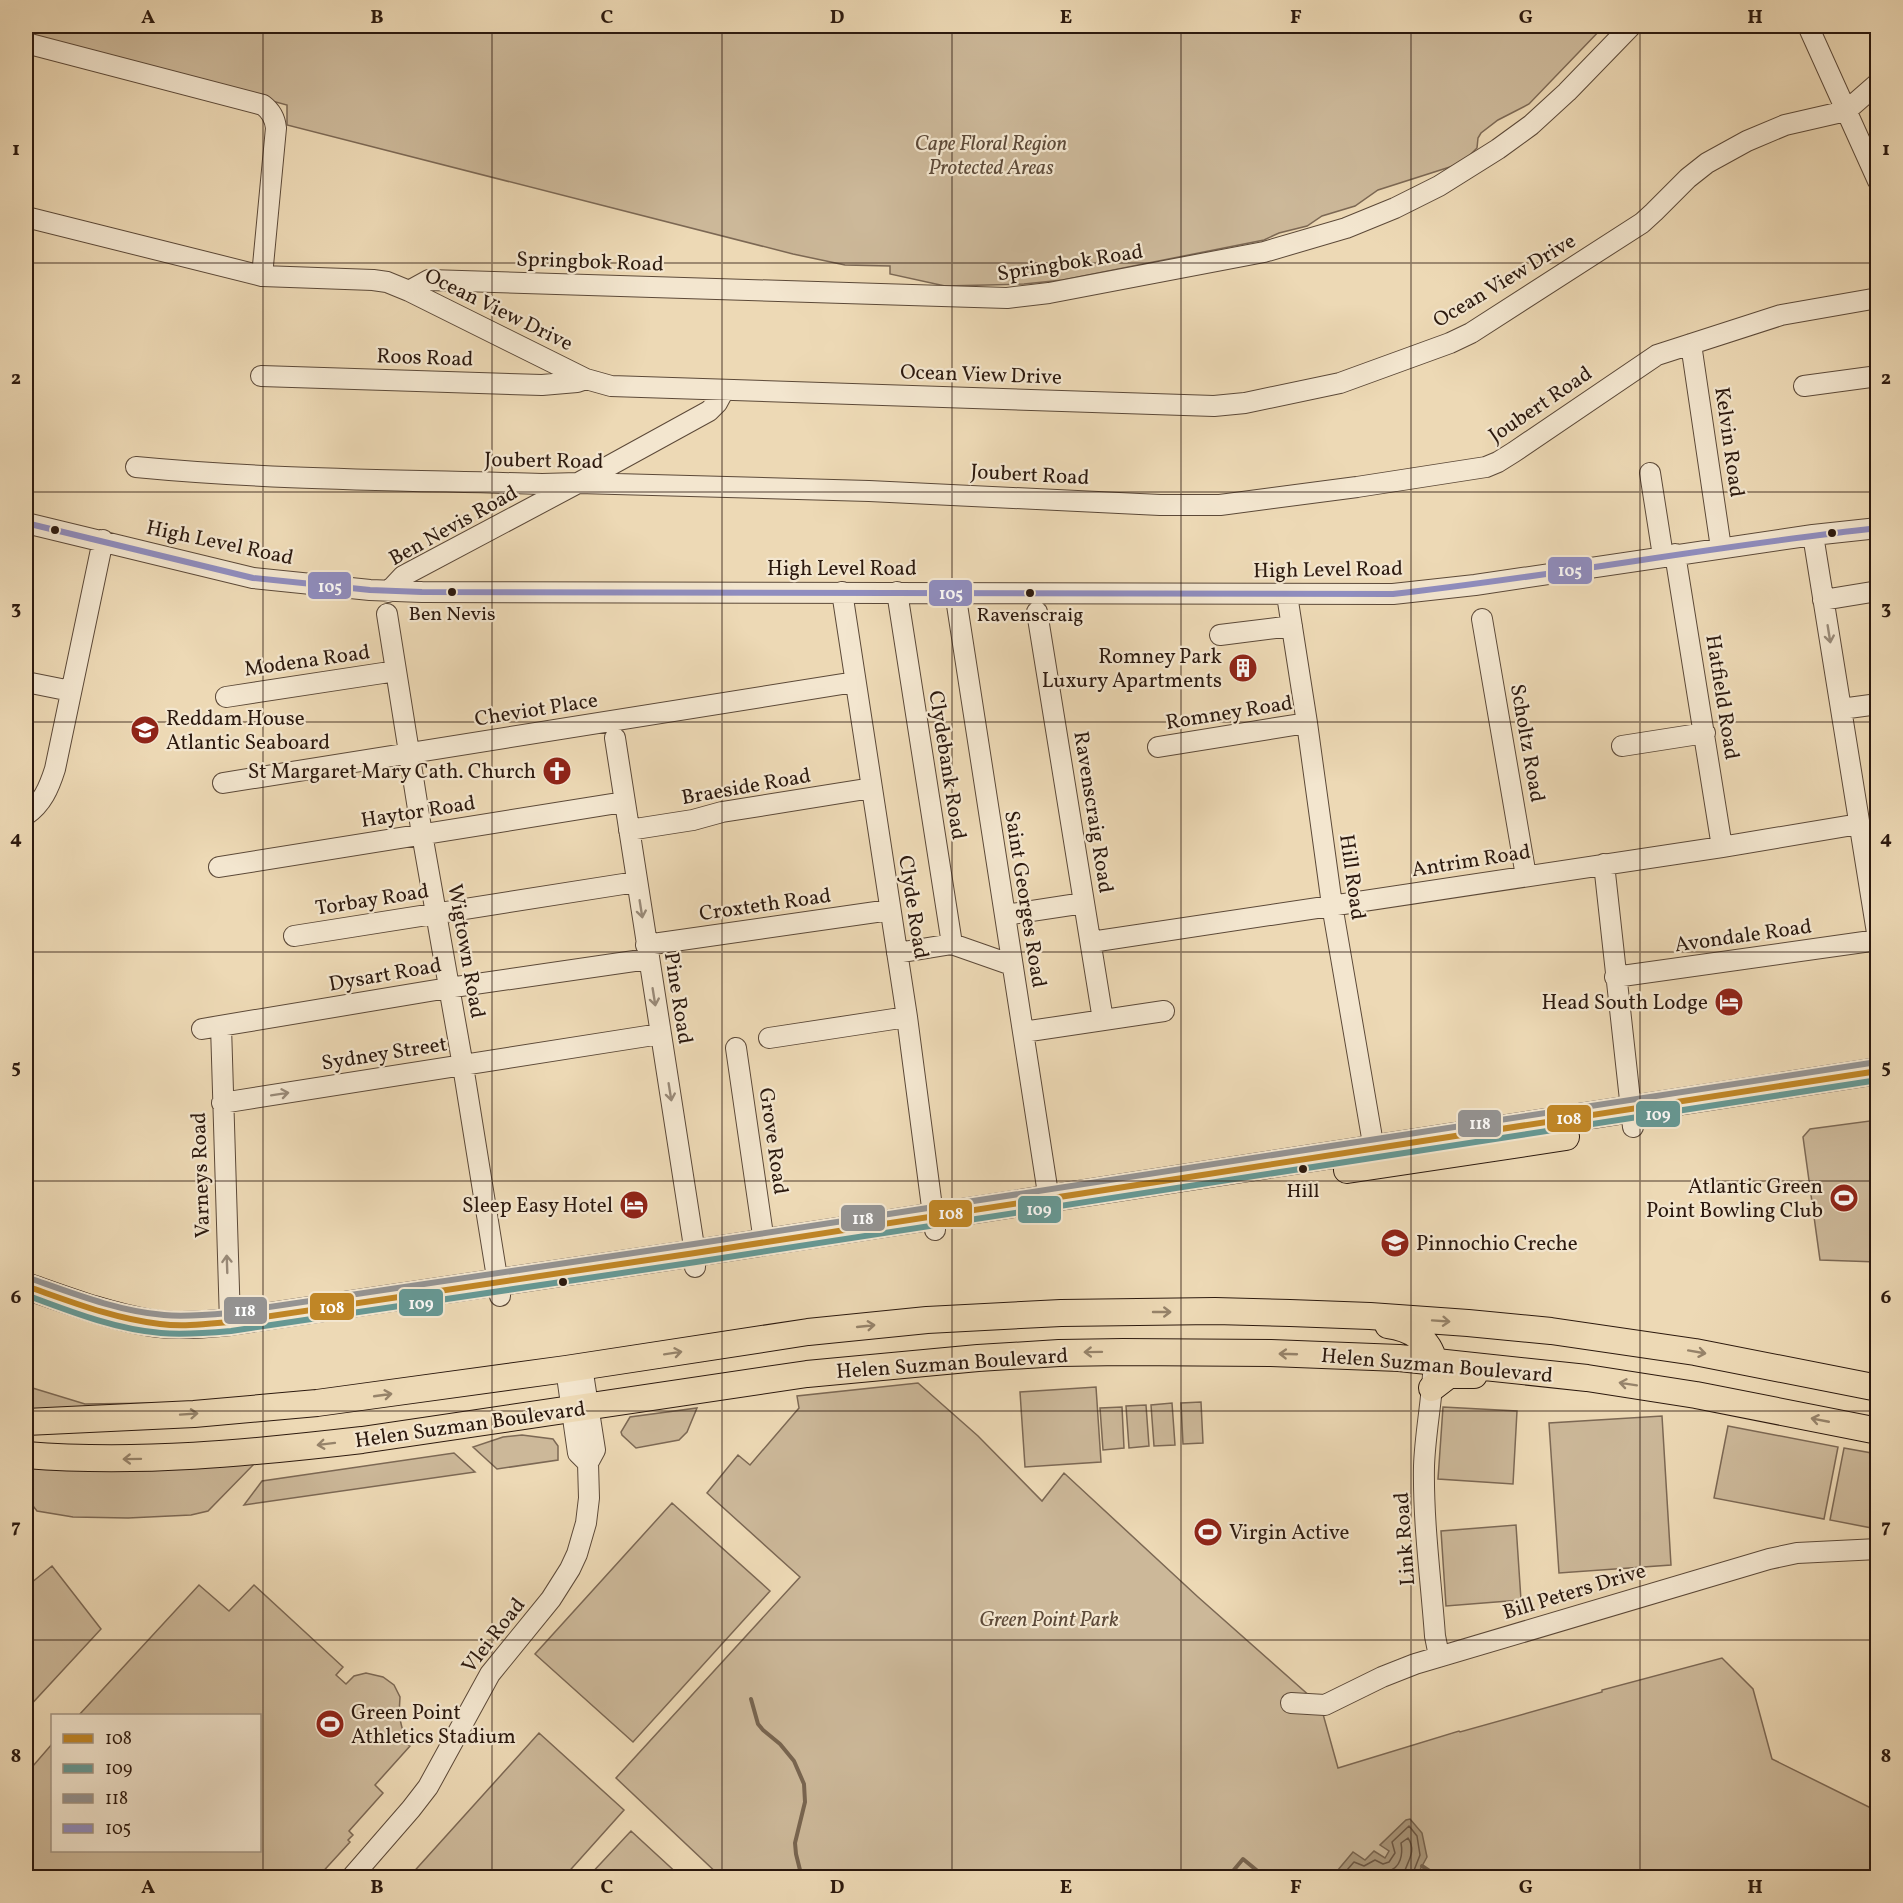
<svg xmlns="http://www.w3.org/2000/svg" width="1903" height="1903" font-family="Vollkorn,serif">
  <style>
    .green { fill: #ccb899; stroke: #7c6854; stroke-width: 1.5 }
    .water { fill: #ab987c; stroke: #786550; stroke-width: 1.5 }
    .lines { fill: none; stroke-linecap: round; stroke-linejoin: round }
    .shore { stroke: #6c5845; stroke-width: 1.5 }
    .stream { stroke: #786550; stroke-width: 4 }
    .minor-casing { stroke: #5c4938; stroke-width: 22 }
    .major-casing { stroke: #2c190e; stroke-width: 28 }
    .minor { stroke: #f3e6cf; stroke-width: 20 }
    .major { stroke: #edd9b5; stroke-width: 26 }
    .bus-1-casing { stroke: #f3e6cf; stroke-width: 10 }
    .bus-2-casing { stroke: #f3e6cf; stroke-width: 10 }
    .bus-3-casing { stroke: #f3e6cf; stroke-width: 10 }
    .bus-4-casing { stroke: #f3e6cf; stroke-width: 10 }
    .bus-1 { stroke: #c08626; stroke-width: 6 }
    .bus-2 { stroke: #669894; stroke-width: 6 }
    .bus-3 { stroke: #949392; stroke-width: 6 }
    .bus-4 { stroke: #8f8dbf; stroke-width: 6 }
    .oneway { stroke: #998a78 }
    .oneway2 { stroke: #96836a }
    .grid { fill: none; stroke: #2c190e; stroke-width: 1.5; stroke-opacity: 0.55 }
    .bus-dot { fill: #2c190e; stroke: #f3e6cf; stroke-width: 2 }
    .labels { text-anchor: middle; stroke-width: 4.5; stroke-linejoin: round; paint-order: stroke }
    .bus-label { font-size: 20px; fill: #2c190e; stroke: #f3e6cf }
    .park-label { font-size: 21px; font-style: italic; fill: #5c4938; stroke: #f3e6cf }
    .street-label { font-size: 21px; fill: #2c190e; stroke: #f3e6cf }
    .poi-label { font-size: 21px; fill: #2c190e; stroke: #f3e6cf; text-anchor: end }
    .line-badge { stroke: #f3e6cf; stroke-width: 2 }
    .badge-label { font-size: 16px; text-anchor: middle; font-weight: bold; fill: #fff }
    .neatline { fill: none; stroke: #2c190e; stroke-width: 2 }
    .grid-label { font-size: 20px; text-anchor: middle; font-weight: bold; fill: #2c190e }
  </style>
  <rect width="100%" height="100%" fill="#edd9b5"/>
  <filter id="stains"><feTurbulence type="fractalNoise" baseFrequency=".00333" numOctaves="4"/><feColorMatrix values="0 0 0 0 .2 0 0 0 0 .09 0 0 0 0 .02 0 0 0 .5 -.17"/></filter>
  <radialGradient id="worn" r=".72"><stop offset=".6" stop-color="#630" stop-opacity="0"/><stop offset="1" stop-color="#630" stop-opacity=".3"/></radialGradient>
  <!-- green -->
  <path class="green" d="M26 26H1604L1529 104 1498 120 1481 133 1478 138 1477 148 1467 158 1453 166 1378 190 1355 206 1322 216 1307 226 1279 233 1264 240 1063 280 1024 284 945 286 890 274V266L845 265 793 254 287 125V105L26 34Z
    M1877 1120V1262L1820 1260 1803 1137 1810 1129Z
    M918 1383 978 1436 1042 1501 1064 1473 1198 1597 1312 1698 1323 1714 1338 1768 1459 1731 1460 1732 1602 1692V1690L1722 1658 1753 1689 1772 1759 1877 1811V1877H721L616 1778 800 1577 707 1493 738 1455 750 1465 799 1408 797 1396Z
    M26 1386 85 1404 157 1403 143 1409 26 1410Z
    M1096 1387 1101 1462 1025 1467 1020 1392Z
    M1201 1402 1203 1443 1183 1444 1181 1403Z
    M1172 1403 1175 1445 1154 1446 1151 1405Z
    M1146 1405 1149 1446 1129 1448 1126 1406Z
    M1122 1407 1124 1448 1103 1450 1100 1408Z
    M1443 1407 1517 1411 1513 1484 1438 1479Z
    M697 1408 687 1432 679 1440 636 1448 622 1435 621 1432 630 1417Z
    M1662 1416 1671 1565 1559 1573 1549 1423Z
    M1728 1426 1838 1447 1824 1519 1714 1498Z
    M522 1435 553 1439 558 1446V1460L497 1469 473 1447 503 1437Z
    M1844 1448 1877 1454V1529L1830 1520Z
    M454 1453 475 1472 244 1505 262 1481Z
    M258 1460 208 1511 191 1515 128 1518 73 1517 37 1511 26 1497V1465C57 1467 88 1470 119 1471 166 1471 212 1467 258 1460Z
    M672 1503 770 1591 633 1742 535 1654Z
    M1516 1525 1521 1600 1446 1606 1441 1531Z
    M52 1566 101 1629 26 1710V1587Z
    M199 1585 229 1611 254 1585 343 1667 336 1675 346 1684 354 1676 366 1673 383 1677 394 1685 400 1697 399 1715 403 1732 400 1737 410 1746 375 1785 383 1793 349 1831 353 1835 348 1840 350 1842 318 1877H26V1774L52 1744V1850H260V1716L79 1715Z
    M539 1733 624 1810 564 1877H409Z
    M631 1831 681 1877H588Z"/>
  <!-- water -->
  <path class="water" d="M1410 1819 1422 1833 1427 1857 1416 1877H1332L1353 1852 1365 1860 1374 1851 1385 1858 1389 1851 1380 1845 1406 1820Z"/>
  <g class="lines">
    <!-- shore -->
    <path class="shore" d="M1340 1878 1354 1862 1364 1866 1375 1860 1383 1864 1389 1862 1395 1853 1392 1842 1409 1826 1417 1836 1420 1855 1411 1878
      M1350 1878 1356 1871C1364 1874 1366 1873 1374 1870 1379 1869 1383 1872 1388 1871 1401 1868 1403 1854 1401 1843L1408 1838C1418 1853 1405 1863 1403 1878"/>
    <!-- stream -->
    <path class="stream" d="M751 1699 758 1724 763 1730 780 1744 794 1761 804 1784 805 1802 795 1843 796 1854 802 1878
      M1422 1866 1440 1878
      M1233 1871 1243 1859 1266 1878"/>
    <!-- minor casing -->
    <g class="minor-casing">
      <path id="minor" d="M1808 26 1878 181
        M26 43 263 105C271 111 275 118 276 128L262 276
        M26 217 262 276 373 280 387 282 409 291 586 379 611 386 1214 406 1245 403 1340 383 1450 343 1471 333 1642 223 1654 212 1688 178 1707 163 1747 141 1785 125 1846 111 1878 83
        M409 291 429 280 1007 298 1049 293 1264 252 1346 228 1395 208 1439 186 1498 149 1531 125 1567 92 1631 26
        M1691 344 1721 548
        M261 376 542 385 577 382 586 379
        M1804 386 1878 376
        M136 467C271 480 407 480 542 484L578 483 869 491 1160 505H1220L1357 487 1486 467 1498 462 1514 452 1657 355 1781 315 1878 298
        M1650 473 1663 556
        M26 523 253 578 370 590 422 592 1393 594 1475 585 1813 535 1878 528
        M1813 535 1878 939
        M1675 554 1722 847
        M388 592 403 576 578 483 709 411 717 403 724 390
        M842 592 907 1017 935 1230
        M897 592 952 944
        M955 592 1051 1213
        M1287 595 1307 723 1332 905 1376 1161
        M1823 600 1878 591
        M1037 612 1103 1020
        M387 614 422 834 463 1066 500 1296
        M1482 619 1526 876
        M1220 635 1292 626
        M26 682 71 691
        M226 697 396 671
        M1841 709 1878 704
        M615 738 695 1253V1267
        M1622 746 1705 733
        M1158 747 1307 723
        M223 783 855 682
        M26 815C42 804 49 788 55 769L103 540
        M629 830 693 820 722 812 872 788
        M1604 864 1633 1127
        M219 867 624 802
        M1005 915 1084 903
        M294 936 636 882
        M1091 942 1722 847 1859 824
        M646 945 890 910
        M897 953 952 944 1012 965
        M1615 977 1878 940
        M221 1026 230 1322
        M202 1029 448 988 648 959
        M1023 1032 1164 1011
        M769 1038 907 1017
        M736 1048 764 1242
        M222 1103 660 1034
        M566 1369 578 1453 588 1463
        M1433 1375C1431 1406 1425 1436 1424 1466 1423 1523 1431 1580 1435 1636L1439 1656
        M1291 1703 1325 1705 1382 1677 1415 1664 1769 1559 1797 1553 1878 1549
        M351 1878 411 1809 428 1787 490 1674 551 1599 570 1569 577 1554 586 1523 589 1498 588 1463 595 1450 582 1367"/>
    </g>
    <!-- major casing -->
    <g class="major-casing">
      <path id="major" d="M1347 1170 1566 1137
        M26 1286C66 1300 108 1316 151 1323 177 1327 203 1325 230 1322L695 1253 1878 1071
        M1388 1325C1411 1328 1429 1339 1434 1362
        M1432 1388 1449 1375H1474
        M26 1422 194 1414 317 1403 566 1369 808 1332 927 1320 1061 1313 1215 1311 1290 1313 1370 1316 1468 1323 1551 1331 1695 1352 1878 1388
        M26 1455C138 1464 250 1453 362 1440L807 1374 978 1358 1059 1353 1123 1352 1271 1353 1399 1358 1587 1378 1696 1395 1878 1431"/>
    </g>
    <!-- minor -->
    <use href="#minor" class="minor"/>
    <!-- major -->
    <use href="#major" class="major"/>
    <!-- bus-1 casing -->
    <g class="bus-1-casing">
      <path id="bus-1" d="M26 1286C69 1301 114 1319 160 1324 183 1327 207 1324 230 1322L695 1253 1878 1071"/>
    </g>
    <!-- bus-2 casing -->
    <g class="bus-2-casing">
      <path id="bus-2" d="M26 1295C69 1311 114 1329 161 1333 184 1335 208 1333 231 1331L696 1262 1878 1080"/>
    </g>
    <!-- bus-3 casing -->
    <g class="bus-3-casing">
      <path id="bus-3" d="M29 1278C72 1293 117 1311 164 1315 185 1317 207 1315 229 1313L694 1244 1877 1062"/>
    </g>
    <!-- bus-4 casing -->
    <g class="bus-4-casing">
      <path id="bus-4" d="M26 523 253 578 370 590 422 592 1393 594C1555 576 1715 546 1878 528"/>
    </g>
    <!-- bus-1 -->
    <use href="#bus-1" class="bus-1"/>
    <!-- bus-2 -->
    <use href="#bus-2" class="bus-2"/>
    <!-- bus-3 -->
    <use href="#bus-3" class="bus-3"/>
    <!-- bus-4 -->
    <use href="#bus-4" class="bus-4"/>
  </g>
  <!-- one-way arrows -->
  <defs><path id="oneway-shaft" d="M-6 0H5M1.5-3L5.5 0L1.5 3" fill="none" stroke-width="1.6" stroke-linecap="round" stroke-linejoin="round" transform="scale(1.5)"/></defs>
  <g class="oneway">
    <use href="#oneway-shaft" transform="translate(1829 634) rotate(81)"/>
    <use href="#oneway-shaft" transform="translate(641 909) rotate(81)"/>
    <use href="#oneway-shaft" transform="translate(654 997) rotate(81)"/>
    <use href="#oneway-shaft" transform="translate(670 1092) rotate(81)"/>
    <use href="#oneway-shaft" transform="translate(280 1094) rotate(-9)"/>
    <use href="#oneway-shaft" transform="translate(227 1264) rotate(-92)"/>
  </g>
  <g class="oneway2">
    <use href="#oneway-shaft" transform="translate(1162 1312)"/>
    <use href="#oneway-shaft" transform="translate(1441 1321) rotate(4)"/>
    <use href="#oneway-shaft" transform="translate(866 1326) rotate(-6)"/>
    <use href="#oneway-shaft" transform="translate(1093 1352) rotate(179)"/>
    <use href="#oneway-shaft" transform="translate(1697 1352) rotate(10)"/>
    <use href="#oneway-shaft" transform="translate(673 1353) rotate(-9)"/>
    <use href="#oneway-shaft" transform="translate(1288 1354) rotate(-178)"/>
    <use href="#oneway-shaft" transform="translate(1628 1384) rotate(-171)"/>
    <use href="#oneway-shaft" transform="translate(383 1395) rotate(-8)"/>
    <use href="#oneway-shaft" transform="translate(189 1414) rotate(-4)"/>
    <use href="#oneway-shaft" transform="translate(1820 1420) rotate(-169)"/>
    <use href="#oneway-shaft" transform="translate(326 1444) rotate(173)"/>
    <use href="#oneway-shaft" transform="translate(132 1459) rotate(179)"/>
  </g>
  <!-- grid -->
  <path class="grid" d="M263 26V1878M492 26V1878M722 26V1878M952 26V1878M1181 26V1878M1411 26V1878M1640 26V1878M26 263H1878M26 492H1878M26 722H1878M26 952H1878M26 1181H1878M26 1411H1878M26 1640H1878"/>
  <!-- icons -->
  <defs>
    <g id="building-disc" transform="scale(1.5)"><circle r="9.5" fill="#8f2418" stroke="#f3e6cf"/><path d="M-4-6H4V6H1V3H-1V6H-4ZM-2.5-4.3h1.7v1.8h-1.7ZM.8-4.3h1.7v1.8H.8ZM-2.5-1h1.7V.8h-1.7ZM.8-1h1.7V.8H.8Z" fill="#fff"/></g>
    <g id="school-disc" transform="scale(1.5)"><circle r="9.5" fill="#8f2418" stroke="#f3e6cf"/><path d="M0-5L7-2L0 1L-7-2ZM-4 1L0 2.5L4 1V4Q0 6-4 4Z" fill="#fff"/></g>
    <g id="church-disc" transform="scale(1.5)"><circle r="9.5" fill="#8f2418" stroke="#f3e6cf"/><path d="M-1.2-6h2.4v3.5h3.3v2.4h-3.3V6h-2.4V-.1h-3.3v-2.4h3.3Z" fill="#fff"/></g>
    <g id="hotel-disc" transform="scale(1.5)"><circle r="9.5" fill="#8f2418" stroke="#f3e6cf"/><path d="M-6-4.5h1.5V1H6V5H4.5V3h-9V5H-6ZM-4 0a1.8 1.8 0 1 1 3.6 0ZM.5 0V-2.5h3Q6-2.5 6 0Z" fill="#fff"/></g>
    <g id="stadium-disc" transform="scale(1.5)"><circle r="9.5" fill="#8f2418" stroke="#f3e6cf"/><path d="M0-5a6.5 5 0 1 0 0 10a6.5 5 0 1 0 0-10ZM-3.5-1.8h7v3.6h-7Z" fill="#fff"/></g>
  </defs>
  <g fill-rule="evenodd">
    <use href="#building-disc" x="1243" y="668"/>
    <use href="#school-disc" x="145" y="730"/>
    <use href="#church-disc" x="557" y="771"/>
    <use href="#hotel-disc" x="1729" y="1002"/>
    <use href="#stadium-disc" x="1844" y="1198"/>
    <use href="#hotel-disc" x="634" y="1205"/>
    <use href="#school-disc" x="1395" y="1243"/>
    <use href="#stadium-disc" x="1208" y="1532"/>
    <use href="#stadium-disc" x="330" y="1724"/>
  </g>
  <!-- markers -->
  <g class="bus-dot">
    <circle cx="55" cy="530" r="5"/>
    <circle cx="1832" cy="533" r="5"/>
    <circle cx="452" cy="592" r="5"/>
    <circle cx="1030" cy="593" r="5"/>
    <circle cx="1303" cy="1169" r="5"/>
    <circle cx="563" cy="1282" r="5"/>
  </g>
  <g class="labels">
    <!-- bus labels -->
    <g class="bus-label">
      <text x="452" y="620">Ben Nevis</text>
      <text x="1030" y="621">Ravenscraig</text>
      <text x="1303" y="1197">Hill</text>
    </g>
    <!-- park labels -->
    <g class="park-label">
      <text x="991" y="150">Cape Floral Region<tspan x="991" dy="24">Protected Areas</tspan></text>
      <text x="1049" y="1626">Green Point Park</text>
    </g>
    <!-- street labels -->
    <g class="street-label">
      <text transform="translate(590 261) rotate(2)" y="7">Springbok Road</text>
      <text transform="translate(1070 262) rotate(-9)" y="7">Springbok Road</text>
      <text transform="translate(1504 280) rotate(-31)" y="7">Ocean View Drive</text>
      <text transform="translate(499 309) rotate(26)" y="7">Ocean View Drive</text>
      <text transform="translate(425 357) rotate(2)" y="7">Roos Road</text>
      <text transform="translate(981 374) rotate(2)" y="7">Ocean View Drive</text>
      <text transform="translate(1540 404) rotate(-34)" y="7">Joubert Road</text>
      <text transform="translate(1730 442) rotate(82)" y="7">Kelvin Road</text>
      <text transform="translate(544 460) rotate(1)" y="7">Joubert Road</text>
      <text transform="translate(1030 474) rotate(3)" y="7">Joubert Road</text>
      <text transform="translate(453 525) rotate(-29)" y="7">Ben Nevis Road</text>
      <text transform="translate(220 542) rotate(12)" y="7">High Level Road</text>
      <text x="842" y="575">High Level Road</text>
      <text transform="translate(1328 569) rotate(-1)" y="7">High Level Road</text>
      <text transform="translate(307 660) rotate(-8)" y="7">Modena Road</text>
      <text transform="translate(1723 697) rotate(81)" y="7">Hatfield Road</text>
      <text transform="translate(536 709) rotate(-9)" y="7">Cheviot Place</text>
      <text transform="translate(1229 712) rotate(-9)" y="7">Romney Road</text>
      <text transform="translate(1528 743) rotate(80)" y="7">Scholtz Road</text>
      <text transform="translate(948 765) rotate(81)" y="7">Clydebank Road</text>
      <text transform="translate(746 786) rotate(-10)" y="7">Braeside Road</text>
      <text transform="translate(418 811) rotate(-9)" y="7">Haytor Road</text>
      <text transform="translate(1094 812) rotate(81)" y="7">Ravenscraig Road</text>
      <text transform="translate(1471 860) rotate(-9)" y="7">Antrim Road</text>
      <text transform="translate(1353 877) rotate(82)" y="7">Hill Road</text>
      <text transform="translate(372 899) rotate(-9)" y="7">Torbay Road</text>
      <text transform="translate(1026 899) rotate(81)" y="7">Saint Georges Road</text>
      <text transform="translate(765 904) rotate(-8)" y="7">Croxteth Road</text>
      <text transform="translate(914 907) rotate(81)" y="7">Clyde Road</text>
      <text transform="translate(1743 935) rotate(-8)" y="7">Avondale Road</text>
      <text transform="translate(467 951) rotate(80)" y="7">Wigtown Road</text>
      <text transform="translate(385 974) rotate(-10)" y="7">Dysart Road</text>
      <text transform="translate(679 998) rotate(81)" y="7">Pine Road</text>
      <text transform="translate(384 1053) rotate(-9)" y="7">Sydney Street</text>
      <text transform="translate(774 1141) rotate(82)" y="7">Grove Road</text>
      <text transform="translate(200 1175) rotate(-92)" y="7">Varneys Road</text>
      <text transform="translate(952 1363) rotate(-4)" y="7">Helen Suzman Boulevard</text>
      <text transform="translate(1437 1365) rotate(5)" y="7">Helen Suzman Boulevard</text>
      <text transform="translate(470 1424) rotate(-8)" y="7">Helen Suzman Boulevard</text>
      <text transform="translate(1404 1539) rotate(-94)" y="7">Link Road</text>
      <text transform="translate(1574 1591) rotate(-17)" y="7">Bill Peters Drive</text>
      <text transform="translate(493 1635) rotate(-52)" y="7">Vlei Road</text>
    </g>
    <!-- poi labels -->
    <g class="poi-label">
      <text x="1222" y="663">Romney Park<tspan x="1222" dy="24">Luxury Apartments</tspan></text>
      <text x="166" y="725" text-anchor="start">Reddam House<tspan x="166" dy="24">Atlantic Seaboard</tspan></text>
      <text x="536" y="778">St Margaret Mary Cath. Church</text>
      <text x="1708" y="1009">Head South Lodge</text>
      <text x="1823" y="1193">Atlantic Green<tspan x="1823" dy="24">Point Bowling Club</tspan></text>
      <text x="613" y="1212">Sleep Easy Hotel</text>
      <text x="1416" y="1250" text-anchor="start">Pinnochio Creche</text>
      <text x="1229" y="1539" text-anchor="start">Virgin Active</text>
      <text x="351" y="1719" text-anchor="start">Green Point<tspan x="351" dy="24">Athletics Stadium</tspan></text>
    </g>
  </g>
  <g class="line-badge">
    <rect x="1547" y="556" width="46" height="29" rx="6" fill="#8f8dbf"/>
    <rect x="307" y="571" width="45" height="29" rx="6" fill="#8f8dbf"/>
    <rect x="928" y="579" width="45" height="28" rx="6" fill="#8f8dbf"/>
    <rect x="1635" y="1100" width="46" height="28" rx="6" fill="#669894"/>
    <rect x="1546" y="1104" width="46" height="29" rx="6" fill="#c08626"/>
    <rect x="1457" y="1109" width="45" height="29" rx="6" fill="#949392"/>
    <rect x="1017" y="1195" width="45" height="29" rx="6" fill="#669894"/>
    <rect x="928" y="1199" width="45" height="29" rx="6" fill="#c08626"/>
    <rect x="840" y="1204" width="46" height="28" rx="6" fill="#949392"/>
    <rect x="398" y="1288" width="46" height="29" rx="6" fill="#669894"/>
    <rect x="309" y="1292" width="46" height="29" rx="6" fill="#c08626"/>
    <rect x="223" y="1296" width="45" height="29" rx="6" fill="#949392"/>
  </g>
  <g class="badge-label">
    <text x="1570" y="576">105</text>
    <text x="330" y="592">105</text>
    <text x="951" y="599">105</text>
    <text x="1658" y="1120">109</text>
    <text x="1569" y="1124">108</text>
    <text x="1480" y="1129">118</text>
    <text x="1039" y="1215">109</text>
    <text x="951" y="1219">108</text>
    <text x="863" y="1224">118</text>
    <text x="421" y="1309">109</text>
    <text x="332" y="1313">108</text>
    <text x="245" y="1316">118</text>
  </g>
  <!-- margin -->
  <rect width="1903" height="1903" fill="none" stroke="#edd9b5" stroke-width="66"/>
  <!-- legend -->
  <rect x="51" y="1714" width="210" height="138" fill="#f3e6cf" stroke="#a39482" stroke-width="1.5"/>
  <rect x="63" y="1734" width="30" height="9" fill="#c08626" stroke="#a39482" stroke-width="1.5"/>
  <text x="105" y="1744" font-size="18" fill="#2c190e">108</text>
  <rect x="63" y="1764" width="30" height="9" fill="#669894" stroke="#a39482" stroke-width="1.5"/>
  <text x="105" y="1774" font-size="18" fill="#2c190e">109</text>
  <rect x="63" y="1794" width="30" height="9" fill="#949392" stroke="#a39482" stroke-width="1.5"/>
  <text x="105" y="1804" font-size="18" fill="#2c190e">118</text>
  <rect x="63" y="1824" width="30" height="9" fill="#8f8dbf" stroke="#a39482" stroke-width="1.5"/>
  <text x="105" y="1834" font-size="18" fill="#2c190e">105</text>
  <rect x="33" y="33" width="1837" height="1837" class="neatline"/>
  <g class="grid-label">
    <text x="148" y="23">A</text>
    <text x="377" y="23">B</text>
    <text x="607" y="23">C</text>
    <text x="837" y="23">D</text>
    <text x="1066" y="23">E</text>
    <text x="1296" y="23">F</text>
    <text x="1526" y="23">G</text>
    <text x="1755" y="23">H</text>
    <text x="16" y="155">1</text>
    <text x="1886" y="155">1</text>
    <text x="16" y="384">2</text>
    <text x="1886" y="384">2</text>
    <text x="16" y="614">3</text>
    <text x="1886" y="614">3</text>
    <text x="16" y="844">4</text>
    <text x="1886" y="844">4</text>
    <text x="16" y="1073">5</text>
    <text x="1886" y="1073">5</text>
    <text x="16" y="1303">6</text>
    <text x="1886" y="1303">6</text>
    <text x="16" y="1532">7</text>
    <text x="1886" y="1532">7</text>
    <text x="16" y="1762">8</text>
    <text x="1886" y="1762">8</text>
    <text x="148" y="1893">A</text>
    <text x="377" y="1893">B</text>
    <text x="607" y="1893">C</text>
    <text x="837" y="1893">D</text>
    <text x="1066" y="1893">E</text>
    <text x="1296" y="1893">F</text>
    <text x="1526" y="1893">G</text>
    <text x="1755" y="1893">H</text>
  </g>
  <rect width="100%" height="100%" filter="url(#stains)"/>
  <rect width="100%" height="100%" fill="url(#worn)"/>
</svg>
